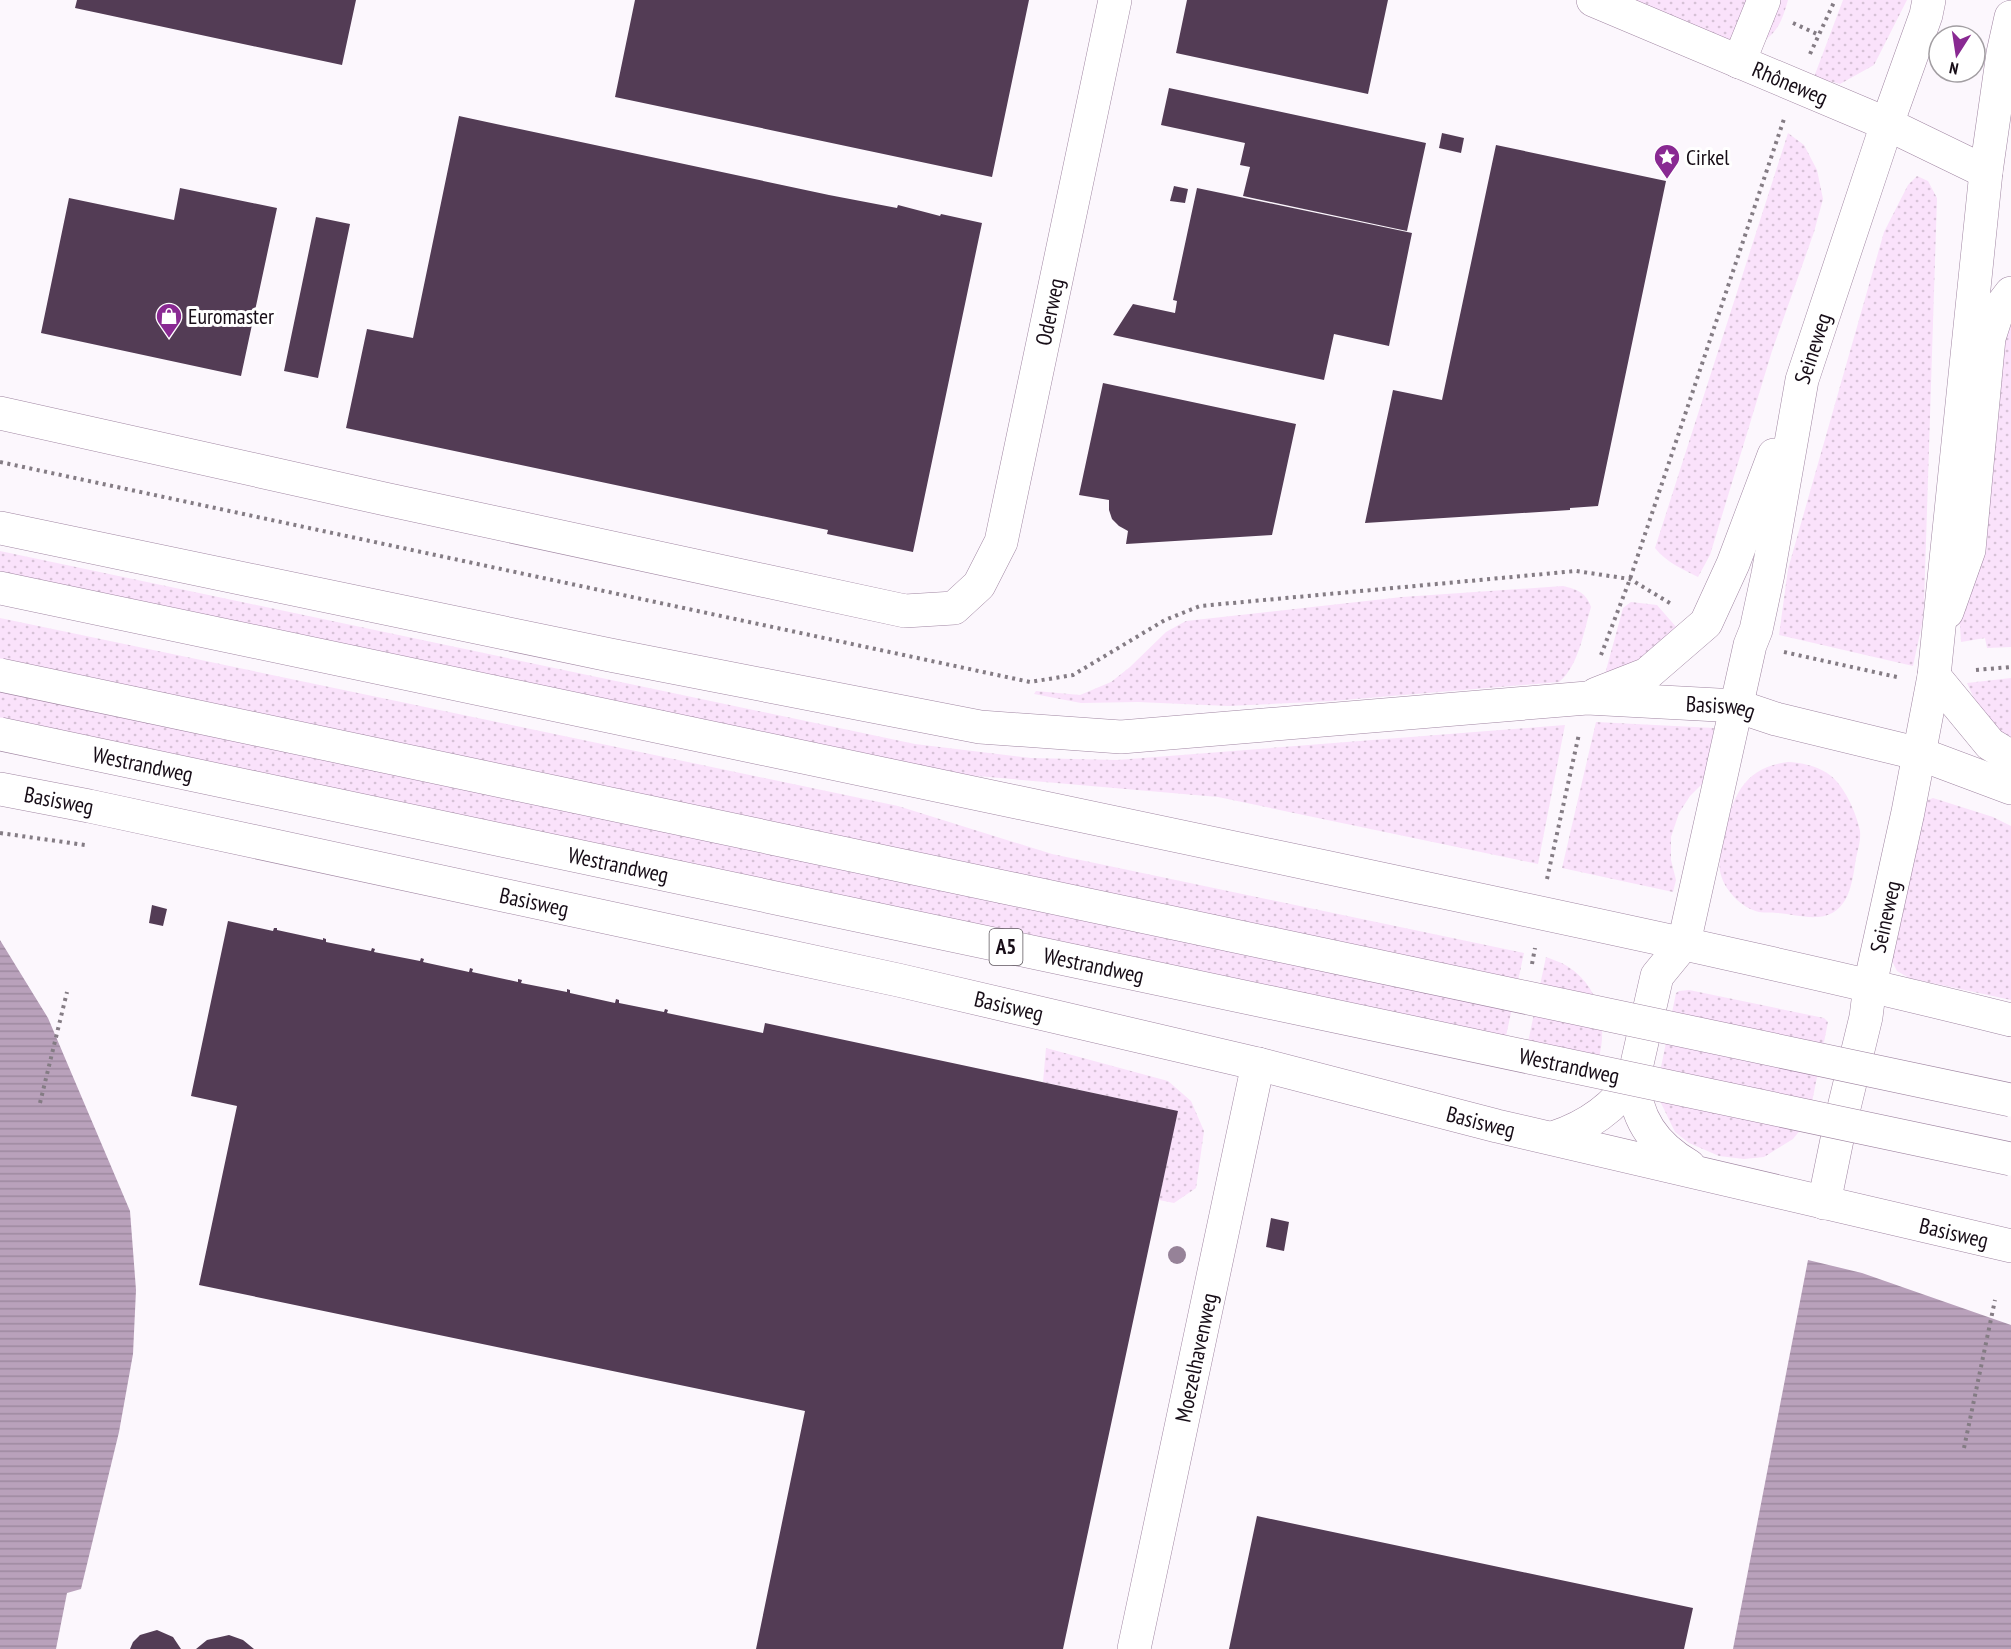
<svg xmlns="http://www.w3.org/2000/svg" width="2011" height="1649" font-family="'PT Sans Narrow',sans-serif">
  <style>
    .green { fill: url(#green-dots) }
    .water { fill: url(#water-rules) }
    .building { fill: #533c55 }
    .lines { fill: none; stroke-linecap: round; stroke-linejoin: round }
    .minor-casing { stroke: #a086a2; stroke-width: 34 }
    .major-casing { stroke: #a086a2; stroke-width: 34 }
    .path { stroke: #847c84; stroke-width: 4; stroke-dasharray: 3 4.5; stroke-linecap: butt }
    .minor { stroke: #fff; stroke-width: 33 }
    .major { stroke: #fff; stroke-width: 33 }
    .highway-bridge-casing { stroke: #a086a2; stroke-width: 34; stroke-linecap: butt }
    .highway-bridge { stroke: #fff; stroke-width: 33 }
    .tree { fill: #968298 }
    .labels { text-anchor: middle; stroke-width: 6; stroke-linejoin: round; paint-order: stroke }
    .shield { fill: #fff; stroke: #5d565d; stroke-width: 1.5 }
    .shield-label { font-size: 21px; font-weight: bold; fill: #170d17 }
    .street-label { font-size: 22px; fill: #170d17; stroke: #fff }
    .poi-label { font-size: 22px; fill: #170d17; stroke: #fff; text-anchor: start }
  </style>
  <defs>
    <pattern id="green-dots" width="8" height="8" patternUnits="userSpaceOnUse" patternTransform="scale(1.5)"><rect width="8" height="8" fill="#fae2fb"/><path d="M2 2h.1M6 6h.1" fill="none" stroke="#d6c1d6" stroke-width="1.8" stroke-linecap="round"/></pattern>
    <pattern id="water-rules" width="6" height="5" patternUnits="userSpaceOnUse" patternTransform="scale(1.5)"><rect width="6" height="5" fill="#b9a1bb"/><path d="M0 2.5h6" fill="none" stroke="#9e89a0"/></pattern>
  </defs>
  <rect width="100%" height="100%" fill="#fcf7fd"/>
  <!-- green -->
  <path class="green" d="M1628 0H1788C1779 32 1773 37 1745 52Z
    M1843 0H1907L1874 65 1840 84 1814 77Z
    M1788 133 1804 145 1817 170 1823 199 1814 232 1772 351 1710 555 1698 577C1682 569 1666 562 1655 548Z
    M1917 176 1928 181 1937 198 1924 604 1922 624 1913 666 1779 635 1788 569 1884 232 1908 185Z
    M2011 317V647L1987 648 1985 638 1961 642 1959 611 1995 382Z
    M0 551 915 744 1031 758 1117 760 1565 725 1538 864 1218 797 942 773 0 576Z
    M1563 586C1576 589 1586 592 1591 607 1584 630 1579 666 1559 682L1332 701 1228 706 1138 702 1081 703 1034 694 1036 691 1080 695 1111 682 1130 667 1166 632 1186 621 1402 597Z
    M1631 602 1657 605 1677 628 1639 662 1605 674 1623 608Z
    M0 618 898 806 1052 854 1524 953 1506 1036 0 721Z
    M2011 678V741C1990 726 1977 707 1967 683Z
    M1596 722 1714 728 1704 782 1690 796 1679 813 1671 837V860L1676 880 1673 892 1562 868Z
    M1788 762C1802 763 1814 765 1827 773 1844 784 1856 812 1860 831 1861 839 1858 850 1856 858 1852 884 1849 914 1818 917 1803 918 1791 914 1777 913 1771 912 1765 913 1759 912 1741 908 1723 889 1720 871 1718 860 1724 845 1725 834 1732 796 1745 767 1788 762Z
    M1933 798 1993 817 2011 826V1000L1909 978 1897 971 1892 961 1922 809 1928 800Z
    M1546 957C1553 960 1561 962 1567 966 1598 985 1608 1023 1599 1057L1528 1042Z
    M1689 990 1824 1018 1828 1022 1811 1107 1801 1129 1793 1139 1764 1157 1744 1159 1719 1156 1689 1143 1675 1132 1661 1103 1657 1087 1676 993 1679 991Z
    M1046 1048 1168 1081 1191 1101 1204 1131 1196 1188 1174 1203 1159 1200 1177 1111 1043 1082Z"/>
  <!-- water -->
  <path class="water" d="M0 940 48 1018 130 1211 136 1290 133 1354 119 1432 81 1589 67 1593 56 1649H0Z
    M1808 1260 1862 1273 2011 1325V1649H1733Z"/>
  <!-- building -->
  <path class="building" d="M77 0H356L342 65 75 8Z
    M635 0H1029L992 177 615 97Z
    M1187 0H1388L1368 94 1176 53Z
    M1169 88 1426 143 1407 231 1243 196 1250 167 1240 165 1245 143 1161 125Z
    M459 116 829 195 897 208 898 205 940 216 941 214 982 223 913 552 827 534 828 530 346 428 367 329 413 338Z
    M1442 133 1464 138 1461 153 1439 148Z
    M1496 145 1666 181 1598 506 1570 508V510L1365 523 1393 390 1442 400Z
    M1174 186 1188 189 1185 203 1170 201Z
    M180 188 277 208 241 376 41 333 69 198 174 220Z
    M1197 188 1412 233 1389 346 1334 334 1324 380 1113 335 1133 304 1175 313 1177 301 1173 300Z
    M316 217 350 224 318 378 284 371Z
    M1103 383 1296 424 1272 535 1126 544 1128 531 1119 526 1112 519 1109 510V500L1079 495Z
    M152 905 167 909 163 926 149 923Z
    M228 921 273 931 274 928H277V930L323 940V938L326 939V942L371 951 372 948 375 949 374 952 420 961 421 958 424 959 423 962 469 972 470 968 473 969 472 972 518 982V979L522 980 521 983 567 992V989L570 990V993L615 1003 616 999 619 1000V1003L664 1012 665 1009 668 1010 667 1013 763 1033 765 1023 1178 1111 1063 1649H756L805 1411 199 1285 237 1106 191 1096Z
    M1271 1218 1289 1222 1284 1251 1266 1247Z
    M1257 1516 1693 1608 1684 1649H1229Z
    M157 1630 173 1637 181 1649H130L133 1642 140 1635Z
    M229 1635 243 1640 254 1649H196L207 1640Z"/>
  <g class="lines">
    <!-- minor casing -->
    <g class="minor-casing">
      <g id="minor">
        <path id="s1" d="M1593 0 1887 124 1986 172"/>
        <path d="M1739 62 1764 0"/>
        <path id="s2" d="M0 413 385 499 905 611 954 608 979 585 1001 542 1115 0"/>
        <path d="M1947 612 1969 550 1989 338 1998 310 2011 293"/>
        <path id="s3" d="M0 789 89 806 898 980 1258 1064 1497 1126 2011 1246"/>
        <path d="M1684 943 1657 976 1634 1077C1634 1118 1655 1146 1689 1166"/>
        <path d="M1553 1138C1586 1127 1616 1107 1634 1077"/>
        <path d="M1824 1203 1841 1120 1866 1017 1870 985"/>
        <path id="s4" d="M1134 1649 1258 1064"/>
      </g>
    </g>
    <!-- major casing -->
    <g class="major-casing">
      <g id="major">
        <path id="s5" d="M0 528 610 655 980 727 1121 737 1587 698 1737 706 1776 719 1920 754 2011 788"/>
        <path d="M0 588C442 680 884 772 1325 867 1554 916 1783 963 2011 1020"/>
        <path d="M1934 676 1990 744 2011 757"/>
        <path d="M1596 694 1647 674 1706 623 1733 564 1774 455"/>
        <path id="s6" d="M1684 943 1750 645 1756 630 1768 574 1802 380 1887 124 1926 15 1929 0"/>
        <path id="s7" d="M1870 985 1908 812 1934 676 1986 172 2003 53 2011 17"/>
      </g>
    </g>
    <!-- path -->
    <path class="path" d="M1793 23 1819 35
      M1810 54 1835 0
      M0 462 1030 682 1073 675 1165 620 1200 606 1576 571 1630 579 1673 605
      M1784 652 1897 677
      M1601 655 1630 579 1784 119
      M1976 670 2011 667
      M0 833 85 845
      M1547 879 1579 734
      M1532 964 1535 948
      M40 1103 67 992
      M1964 1448 1995 1300"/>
    <!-- minor -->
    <use href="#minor" class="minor"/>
    <!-- major -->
    <use href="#major" class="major"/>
    <!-- highway-bridge casing -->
    <g class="highway-bridge-casing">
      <g id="highway-bridge">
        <path d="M0 675 2011 1100"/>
        <path id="s8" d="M0 734 2011 1159"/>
      </g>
    </g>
    <!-- highway-bridge -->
    <use href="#highway-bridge" class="highway-bridge"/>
  </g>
  <!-- trees -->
  <circle class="tree" cx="1177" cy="1255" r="9"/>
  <!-- icons -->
  <defs>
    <g id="sight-pin" transform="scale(1.35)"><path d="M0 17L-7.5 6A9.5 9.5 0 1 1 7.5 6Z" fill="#892992" stroke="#fff"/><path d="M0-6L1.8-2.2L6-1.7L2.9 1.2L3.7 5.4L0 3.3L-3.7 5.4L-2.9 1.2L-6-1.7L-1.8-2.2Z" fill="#fff"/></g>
    <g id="shop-pin" transform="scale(1.35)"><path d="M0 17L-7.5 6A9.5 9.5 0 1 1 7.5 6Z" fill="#892992" stroke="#fff"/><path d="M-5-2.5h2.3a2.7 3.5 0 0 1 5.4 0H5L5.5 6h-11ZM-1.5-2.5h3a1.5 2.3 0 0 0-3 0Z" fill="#fff"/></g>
  </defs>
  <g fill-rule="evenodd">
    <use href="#sight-pin" x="1667" y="157"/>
    <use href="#shop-pin" x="169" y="316"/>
  </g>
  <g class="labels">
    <!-- shield labels -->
    <rect class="shield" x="989.5" y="929" width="33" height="36" rx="4.5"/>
    <g class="shield-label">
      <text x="1006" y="954">A5</text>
    </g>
    <!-- street labels -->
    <g class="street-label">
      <text dy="8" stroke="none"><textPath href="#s1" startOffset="214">Rhôneweg</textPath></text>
      <text dy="8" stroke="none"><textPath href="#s2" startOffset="1293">Oderweg</textPath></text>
      <text dy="8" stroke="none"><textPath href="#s6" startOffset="609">Seineweg</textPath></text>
      <text dy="8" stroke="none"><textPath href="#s5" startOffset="1743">Basisweg</textPath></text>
      <text dy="8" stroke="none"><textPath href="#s8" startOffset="146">Westrandweg</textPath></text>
      <text dy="8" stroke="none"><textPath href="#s3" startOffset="60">Basisweg</textPath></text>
      <text dy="8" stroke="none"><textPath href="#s8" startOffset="632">Westrandweg</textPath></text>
      <text dy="8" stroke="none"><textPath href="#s3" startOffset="546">Basisweg</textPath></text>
      <text dy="8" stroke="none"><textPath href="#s7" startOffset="70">Seineweg</textPath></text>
      <text dy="8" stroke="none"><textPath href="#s8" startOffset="1118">Westrandweg</textPath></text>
      <text dy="8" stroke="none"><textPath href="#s3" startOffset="1032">Basisweg</textPath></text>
      <text dy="8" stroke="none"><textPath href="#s8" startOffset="1604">Westrandweg</textPath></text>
      <text dy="8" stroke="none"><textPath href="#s3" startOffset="1518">Basisweg</textPath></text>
      <text dy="8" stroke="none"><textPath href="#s3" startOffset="2004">Basisweg</textPath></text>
      <text dy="8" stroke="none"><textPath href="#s4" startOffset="298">Moezelhavenweg</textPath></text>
    </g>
    <!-- poi labels -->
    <g class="poi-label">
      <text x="1686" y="165">Cirkel</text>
      <text x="188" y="324">Euromaster</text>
    </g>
  </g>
  <!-- north arrow -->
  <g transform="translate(1957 54) rotate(192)"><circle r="28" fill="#ffffff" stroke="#a29ea2" stroke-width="1.5"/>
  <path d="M0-4.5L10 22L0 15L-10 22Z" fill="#892992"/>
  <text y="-9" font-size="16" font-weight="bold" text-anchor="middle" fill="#170d17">N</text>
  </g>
</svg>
